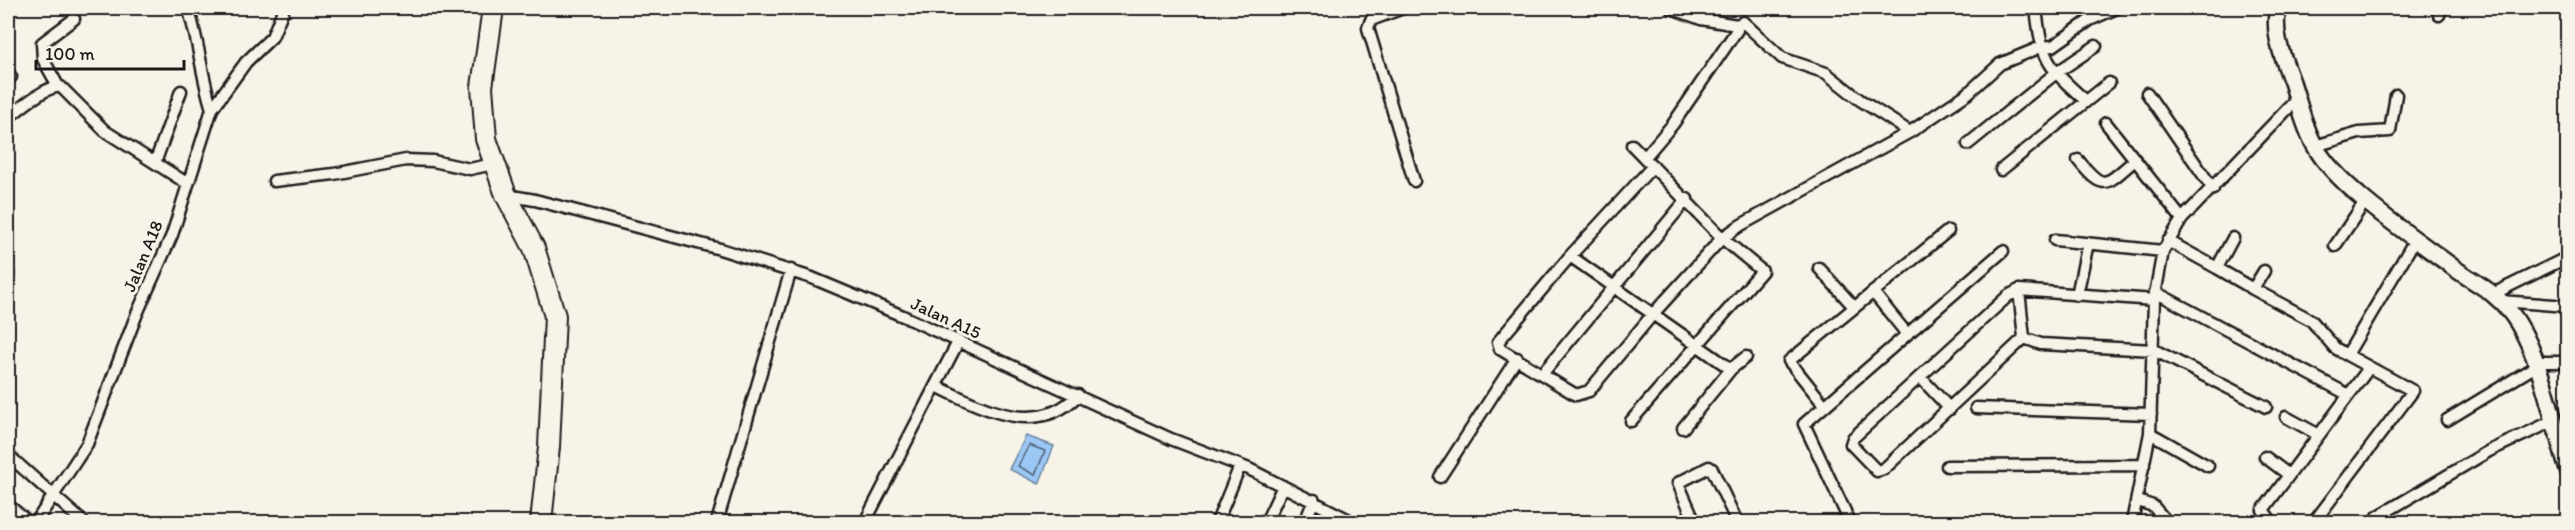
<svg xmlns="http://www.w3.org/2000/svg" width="2575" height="530" font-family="Itim,sans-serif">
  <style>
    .water { fill: #9bc7f5; stroke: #68839e; stroke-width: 1.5 }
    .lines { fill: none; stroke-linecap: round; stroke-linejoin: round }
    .shore { stroke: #4f6073; stroke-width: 1.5 }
    .street-casing { stroke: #1c1c1c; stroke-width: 15 }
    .secondary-casing { stroke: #1c1c1c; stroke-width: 20 }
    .highway-casing { stroke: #1c1c1c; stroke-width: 24 }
    .street { stroke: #f7f3e8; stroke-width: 10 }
    .secondary { stroke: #f7f3e8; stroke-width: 15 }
    .highway { stroke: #f7f3e8; stroke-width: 20 }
    .labels { text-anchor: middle; stroke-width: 6; stroke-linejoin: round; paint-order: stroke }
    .street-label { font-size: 18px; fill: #1c1c1c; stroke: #f7f3e8 }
  </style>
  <rect width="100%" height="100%" fill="#f7f3e8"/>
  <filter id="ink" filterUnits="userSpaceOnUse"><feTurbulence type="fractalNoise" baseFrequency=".0167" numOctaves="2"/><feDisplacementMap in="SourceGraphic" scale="12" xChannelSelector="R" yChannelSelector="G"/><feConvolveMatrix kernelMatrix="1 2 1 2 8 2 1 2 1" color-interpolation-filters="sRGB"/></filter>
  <g filter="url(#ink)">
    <!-- water -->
    <path class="water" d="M1026 436 1054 446 1039 484 1009 469Z"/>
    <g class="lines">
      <!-- shore -->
      <path class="shore" d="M1029 445 1045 451 1035 475 1018 466Z"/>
      <!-- street casing -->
      <g class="street-casing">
        <path id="street" d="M188 8C199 41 201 75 212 109
          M1403 8 1371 20 1368 28 1414 181
          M1671 8 1701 19 1737 25
          M2036 8C2042 61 2047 66 2086 101
          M2439 15 2442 8
          M8 72 11 77
          M58 86 43 59 42 43 74 19
          M2147 93 2213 189
          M8 118C19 109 48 84 61 87L105 131 188 184
          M2106 123 2182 219
          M1968 144 2056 73 2096 46
          M2315 146 2359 133 2390 131 2396 95
          M1645 157 1673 124 1737 30V25L1743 22 1782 58 1826 73 1860 100 1910 132
          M2078 160C2105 193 2105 185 2135 160
          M155 163 181 91
          M1653 166 1570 256 1498 342 1500 349 1576 395 1589 391 1653 314 1722 238 1741 225 1910 132 1967 94 2000 64 2041 47 2053 46 2090 20 2117 8
          M2001 170 2109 83
          M274 181 334 174 406 160 433 161 470 169 493 164
          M506 195 535 200 720 249 812 278 903 316 1171 439 1249 469 1353 522
          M2055 240 2163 251
          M2168 241 2217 268 2233 238
          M2335 246 2366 200
          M1570 256 1731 369
          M1819 268 1854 307
          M2217 268 2253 289 2264 271
          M8 270V276
          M2253 289 2311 320 2335 348 2347 355 2416 238
          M2019 290 2024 338
          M1873 292 1907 334
          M2155 292 2349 395
          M2493 294 2568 257
          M2077 295 2088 243
          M2154 300 2019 290 2008 296 1853 438 1851 444 1877 471 1884 469 2024 338 2041 344 2154 350 2266 407
          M2500 301 2568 306
          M2535 362H2568
          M1542 374 1687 199
          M1920 377 1950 409
          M936 386C980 407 1036 439 1078 395
          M1825 406 1789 361 1948 231
          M1976 408 2151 414
          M2286 417 2319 435
          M2447 420 2536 366
          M1631 421 1762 271 1722 238 1632 145
          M1683 428 1731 369 1746 357
          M2150 433 2208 466
          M8 455 83 522
          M2265 457 2289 475
          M1947 466 2144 465
          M1440 477 1517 358
          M2138 501 2153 506 2167 522
          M8 505 28 522
          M36 522 87 444 136 316 172 235 212 109 246 62 272 37 284 8
          M717 522 791 270
          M865 522 958 342
          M1217 522 1240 466
          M1266 522 1283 486
          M1305 522 1314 500
          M1695 522 1678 483 1709 467 1712 469 1737 522
          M1850 522 1804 424 2003 251
          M2132 522 2150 433 2154 300 2163 251 2182 219 2297 99
          M2272 522 2263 510 2369 368
          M2314 522 2413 391 2347 355
          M2372 522 2377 517 2489 451 2553 421"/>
      </g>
      <!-- secondary casing -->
      <g class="secondary-casing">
        <path id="secondary" d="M2278 8C2272 33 2283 58 2292 82 2299 103 2304 127 2315 146 2336 186 2413 237 2450 265 2472 282 2493 289 2511 313 2540 350 2553 424 2568 470"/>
      </g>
      <!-- highway casing -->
      <g class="highway-casing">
        <path id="highway" d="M493 8 482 87 486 139 506 195 534 248 555 316 549 447 541 522"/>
      </g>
      <!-- street -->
      <use href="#street" class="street"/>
      <!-- secondary -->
      <use href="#secondary" class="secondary"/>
      <!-- highway -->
      <use href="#highway" class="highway"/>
    </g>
  </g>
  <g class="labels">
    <!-- street labels -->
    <g class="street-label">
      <text transform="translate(143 256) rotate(-67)" y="6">Jalan A18</text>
      <text transform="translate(946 318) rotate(25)" y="6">Jalan A15</text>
    </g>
  </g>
  <!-- margin -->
  <rect width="2575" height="530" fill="none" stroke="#f7f3e8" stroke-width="30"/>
  <rect x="15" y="15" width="2545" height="500" fill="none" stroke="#1c1c1c" stroke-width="2" filter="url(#ink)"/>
  <!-- scale -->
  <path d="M36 60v9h148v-9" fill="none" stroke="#1c1c1c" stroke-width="3"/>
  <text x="45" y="60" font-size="18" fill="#1c1c1c" stroke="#f7f3e8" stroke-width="4.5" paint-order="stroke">100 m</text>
</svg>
